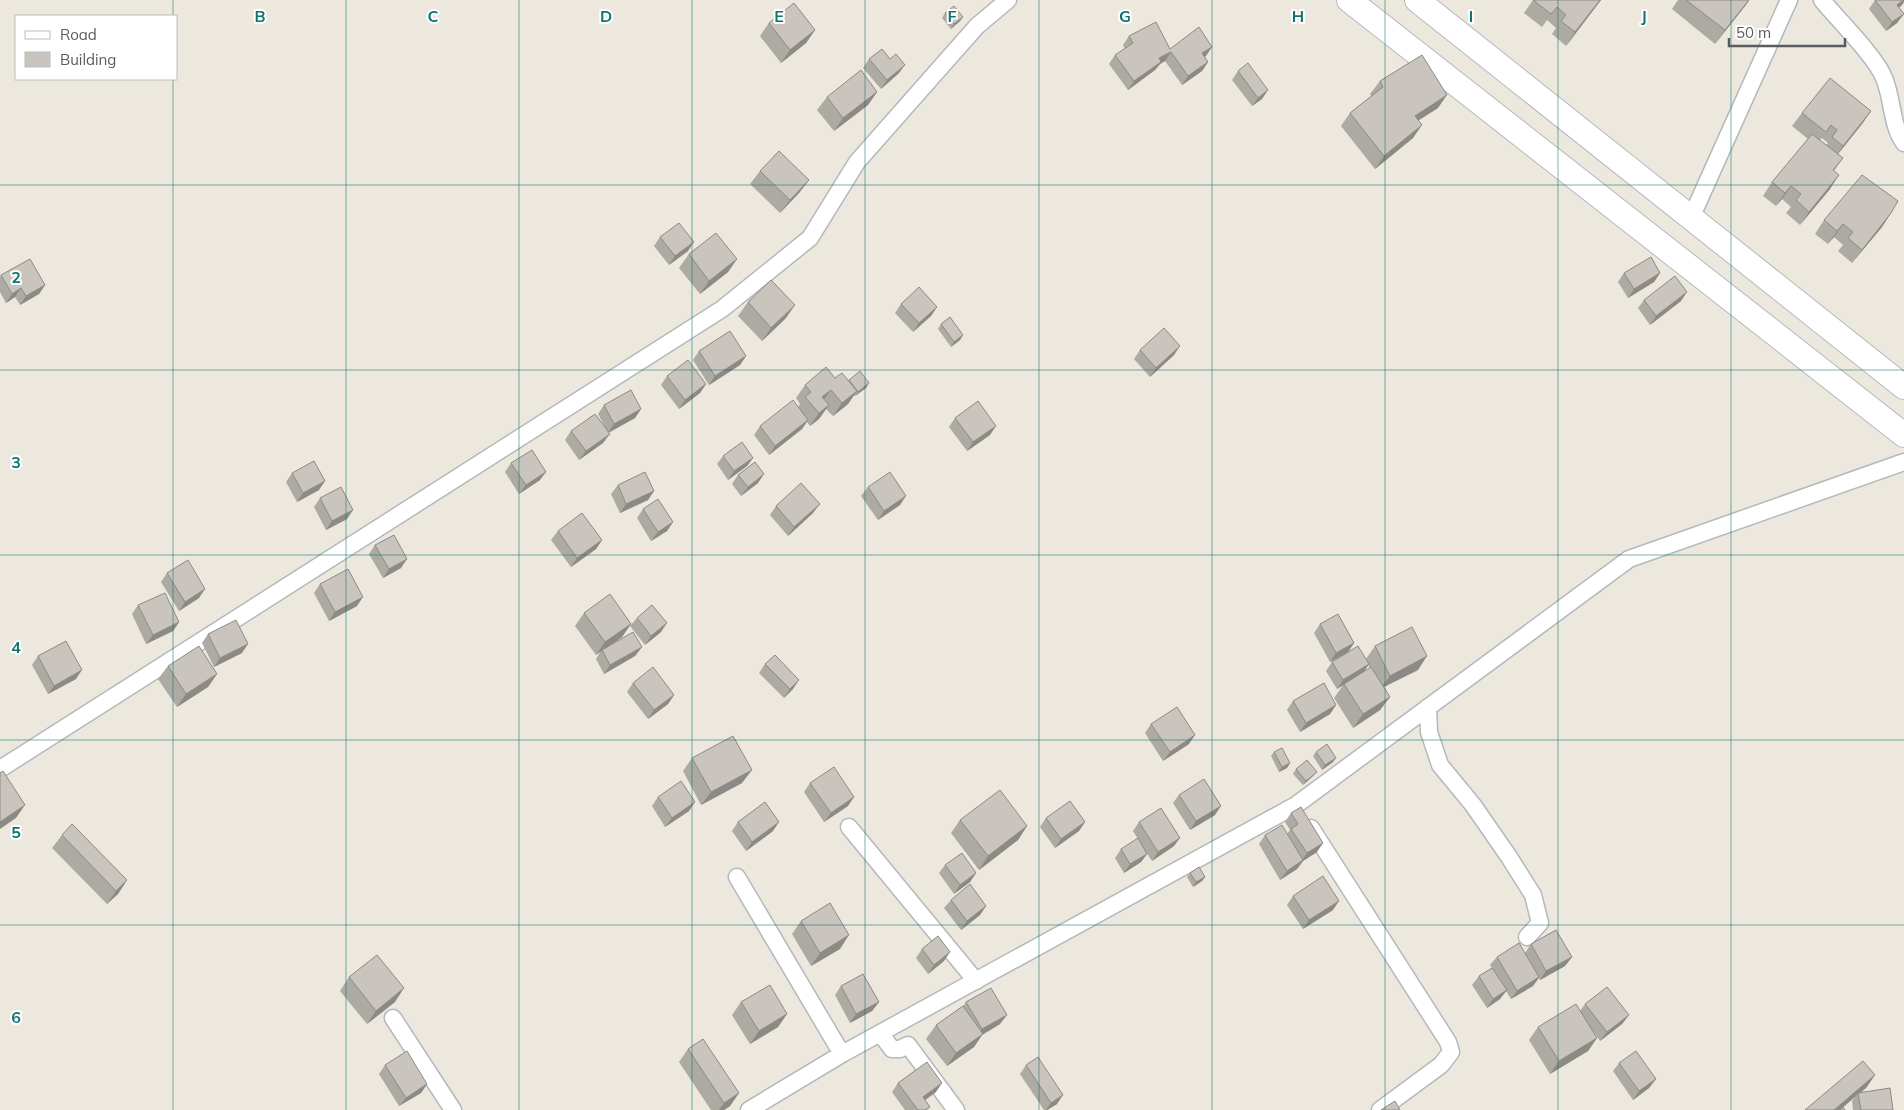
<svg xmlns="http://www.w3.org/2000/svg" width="1904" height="1110" font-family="Mulish,sans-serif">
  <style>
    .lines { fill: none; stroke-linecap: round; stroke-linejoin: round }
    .minor-casing { stroke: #b4b8bd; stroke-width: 19 }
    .secondary-casing { stroke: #b4b9bf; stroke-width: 26 }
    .minor { stroke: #fff; stroke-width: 16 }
    .secondary { stroke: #fff; stroke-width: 24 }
    .wall { fill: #ada9a3; fill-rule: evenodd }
    .shaded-wall { fill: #8d8984 }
    .building { fill: #c9c4bd; stroke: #8d8984 }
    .grid { fill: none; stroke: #0f766e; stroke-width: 1; stroke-opacity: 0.55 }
    .grid-label { font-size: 16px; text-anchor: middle; font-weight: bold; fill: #0f766e; stroke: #fff; stroke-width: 4; stroke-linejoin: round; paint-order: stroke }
  </style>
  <rect width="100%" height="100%" fill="#ece8de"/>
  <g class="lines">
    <!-- minor casing -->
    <g class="minor-casing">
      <path id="minor" d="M1822 0C1838 20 1876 57 1884 78 1893 99 1891 125 1904 143
        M1691 218 1789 0
        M1428 707 1429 732 1440 765 1473 805 1509 857 1533 895 1540 923 1527 937
        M0 769 722 309 810 238 857 162 977 26 1008 0
        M849 827 976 981
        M1311 828 1448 1042 1451 1052 1441 1065 1380 1110
        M737 877 842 1054
        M393 1018 453 1110
        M880 1033 892 1049H900L908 1045 956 1110
        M749 1110 842 1054 1296 805 1629 559 1904 462"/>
    </g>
    <!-- secondary casing -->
    <g class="secondary-casing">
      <path id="secondary" d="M1349 0 1904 435
        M1417 0 1904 387"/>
    </g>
    <!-- minor -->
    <use href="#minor" class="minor"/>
    <!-- secondary -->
    <use href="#secondary" class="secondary"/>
  </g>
  <!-- wall -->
  <path class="wall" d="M1533 0H1601L1566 46 1552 34 1556 28 1547 20 1542 27 1524 13Z
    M1678 0H1749L1715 44 1672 9Z
    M1875 0 1902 5 1899 8 1897 23 1886 31 1869 9Z
    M945 13 963 17 960 21 951 29 942 18Z
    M769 23 815 30 806 43 781 63 760 36Z
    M1129 36 1170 49 1206 56 1204 57 1208 62 1202 71 1182 85 1165 61 1160 64 1155 70 1128 90 1109 64 1115 55 1125 49 1123 45Z
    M869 59H890L899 73 881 89 863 68Z
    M1238 71 1262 99 1252 106 1232 80Z
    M1380 81 1438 108 1419 120 1413 138 1375 169 1341 126 1350 113 1371 96 1370 94Z
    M877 92 868 105 834 131 817 110 827 97Z
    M1871 111 1862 124 1838 154 1843 158 1834 171 1830 189 1800 225 1786 213 1791 207 1782 199 1776 206 1763 196 1772 182 1808 139 1792 126 1802 113ZM1822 138 1828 143 1826 145 1820 140Z
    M760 171 809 180 799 193 780 213 750 184Z
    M1891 213 1882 227 1852 263 1838 251 1843 245 1834 237 1828 244 1815 234 1824 220Z
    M660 237 688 251 669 265 654 246Z
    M689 254 737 259 728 272 700 294 679 268Z
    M1624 273H1660L1654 282 1628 298 1618 282Z
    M1 275 45 285 39 294 20 305 15 297 6 303 0 292V277Z
    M1644 300 1681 301 1650 325 1638 308Z
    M748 302 786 318 762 341 738 316Z
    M901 304 937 307 931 316 913 332 895 313Z
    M941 324 963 335 960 340 951 347 938 329Z
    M1140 350 1174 355 1150 377 1134 359Z
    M699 351 746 356 740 365 709 385 693 360Z
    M667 376 706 384 700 393 679 409 661 385Z
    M835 378 848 381 849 380 869 383 866 388 855 396 854 395 848 404 833 416 826 409 819 419 810 426 807 422 802 429 769 455 754 435 760 426 798 407 800 404 796 398 805 385Z
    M604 405 641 409 635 418 608 433 603 443 579 460 565 440 571 431H607L598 414Z
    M955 418 990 435 967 451 949 427Z
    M723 456 753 458 747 466 728 480 717 464Z
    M511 463 540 480 519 494 505 472Z
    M292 473 319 490 297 502 286 482Z
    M738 475 758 483 741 496 732 484Z
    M618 485 654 491 648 500 620 513 611 494Z
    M868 487 900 505 878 520 861 496Z
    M320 498 347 519 326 530 314 507Z
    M776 506 813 513 788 536 770 515Z
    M643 509 673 522 667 531 651 541 637 518Z
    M558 531 602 540 596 549 571 567 551 540Z
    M375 545 401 568 383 578 369 554Z
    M167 573 199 598 179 611 161 582Z
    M320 584 357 606 329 621 314 593Z
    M138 605 179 622 173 631 146 644 132 614Z
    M584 613 631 624 622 637 605 649 642 647 635 656 604 674 596 659 601 651 596 655 575 626Z
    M637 618 661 632 645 645 630 626Z
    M1320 624 1354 643 1348 652 1366 659 1375 646 1418 670 1383 687 1390 697 1380 710 1353 728 1334 698 1343 685 1337 689 1326 671 1332 662 1347 653 1330 662 1314 633ZM1368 665 1370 668 1364 672Z
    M208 634 242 653 214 667 202 643Z
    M38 656 76 679 48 694 32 665Z
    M765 664 793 689 784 698 759 673Z
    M168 666 217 674 208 687 177 707 158 679Z
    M633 683 674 695 668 704 648 719 627 692Z
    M1293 701 1336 705 1330 714 1300 732 1287 710Z
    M1151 724 1189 744 1163 761 1145 733Z
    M1274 752 1290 763 1287 768 1279 772 1271 756Z
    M1316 752 1333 762 1322 770 1313 756Z
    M692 758 742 783 701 805 683 771Z
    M1296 769 1313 776 1303 785 1293 774Z
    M810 783 848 806 824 822 804 792Z
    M1179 795 1215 815 1190 830 1173 803Z
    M658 797 689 811 665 827 652 806Z
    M1291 813 1317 852 1303 861 1297 869 1280 880 1259 844 1265 835 1287 834 1290 830 1285 822Z
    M1046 818 1085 822 1079 831 1055 848 1040 827Z
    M960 820 1027 826 1018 840 979 870 951 833Z
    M738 822 773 831 746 851 732 831Z
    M1139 822 1174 846 1152 861 1146 852 1147 854 1141 862 1124 873 1115 858 1121 849 1138 839 1133 831Z
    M62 835 127 880 118 894 107 904 52 848Z
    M945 865 976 873 970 882 954 894 939 873Z
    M1190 873 1205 877 1202 881 1193 887 1187 877Z
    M1293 896 1333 910 1303 929 1287 905Z
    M951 900 986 906 980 915 961 930 944 908Z
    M801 921 840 949 811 966 792 934Z
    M1531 944 1572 957 1565 966 1540 980 1539 978 1533 986 1511 999 1506 991 1500 999 1487 1008 1472 985 1479 976 1492 968 1490 965 1497 957 1532 965 1525 953Z
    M922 949 944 961 928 974 916 958Z
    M349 977 395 1002 367 1024 340 991Z
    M841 986 879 1002 872 1011 850 1023 835 995Z
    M741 1002 787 1014 778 1027 750 1044 732 1015Z
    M966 1002 1000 1024 982 1035 974 1047 947 1066 926 1039 936 1025 963 1006Z
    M1585 1004 1629 1015 1622 1024 1600 1041 1592 1029 1597 1038 1588 1051 1550 1074 1529 1040 1538 1027 1580 1011Z
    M688 1049 739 1093 730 1106 724 1110H711L679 1062Z
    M1619 1063 1656 1079 1649 1088 1633 1100 1613 1071Z
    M385 1065 427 1084 421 1093 399 1106 379 1074Z
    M1026 1065 1057 1104 1047 1110H1044L1020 1074Z
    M1875 1075 1866 1088 1861 1092 1893 1110H1853L1852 1101 1855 1097 1805 1110Z
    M898 1083 936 1092 925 1100 930 1107 927 1110H905L892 1092Z"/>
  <!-- shaded-wall -->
  <path class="shaded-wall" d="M1600 0H1601L1566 46 1575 32Z
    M1749 0 1746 5 1715 44 1725 30Z
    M1903 0H1904V2L1902 5 1891 14 1897 5Z
    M1904 14 1897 23 1886 31 1892 22Z
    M963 17 960 21 951 29 954 24Z
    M815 30 806 43 781 63 790 50Z
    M1212 47 1206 56 1196 62 1202 53Z
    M1171 52 1165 61 1160 64 1155 70 1128 90 1134 81 1159 58Z
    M1208 62 1202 71 1182 85 1188 76Z
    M905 65 899 73 881 89 887 80Z
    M1268 90 1262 99 1252 106 1258 98Z
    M877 92 868 105 834 131 843 118Z
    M1447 95 1438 108 1405 129 1415 116Z
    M1871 111 1862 124 1834 159 1843 146Z
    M1422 125 1413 138 1375 169 1384 156Z
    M1839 175 1830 189 1800 225 1809 212Z
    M809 180 799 193 780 213 790 200Z
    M1791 186 1782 199 1776 206 1785 193Z
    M1891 213 1882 227 1852 263 1862 250Z
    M1843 224 1834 237 1828 244 1837 231Z
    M694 242 688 251 669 265 675 256Z
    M737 259 728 272 700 294 709 281Z
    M1660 273 1654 282 1628 298 1634 289Z
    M45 285 39 294 20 305 26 296Z
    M21 288 15 297 6 303 12 294Z
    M1687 292 1681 301 1650 325 1656 316Z
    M795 305 786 318 762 341 771 328Z
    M937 307 931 316 913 332 919 323Z
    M963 335 960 340 951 347 954 342Z
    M1180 346 1174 355 1150 377 1156 368Z
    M746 356 740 365 709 385 715 376Z
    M869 383 866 388 855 396 858 392Z
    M706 384 700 393 679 409 685 400Z
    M831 390 821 403 822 397Z
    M857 391 848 404 833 416 842 403Z
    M829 405 819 419 810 426 819 413Z
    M641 409 635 418 608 433 614 424Z
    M808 420 802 429 769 455 775 446Z
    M996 426 990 435 967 451 973 442Z
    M610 434 603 443 579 460 586 451Z
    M753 458 747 466 728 480 734 471Z
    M546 472 540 480 519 494 526 485Z
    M764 474 758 483 741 496 748 487Z
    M325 481 319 490 297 502 303 493Z
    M654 491 648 500 620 513 626 504Z
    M906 496 900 505 878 520 884 511Z
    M820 504 813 513 788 536 794 527Z
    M353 510 347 519 326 530 332 521Z
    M673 522 667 531 651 541 658 532Z
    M602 540 596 549 571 567 577 558Z
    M407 559 401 568 383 578 389 569Z
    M205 589 199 598 179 611 185 602Z
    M363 597 357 606 329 621 335 612Z
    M179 622 173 631 146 644 153 635Z
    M667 623 661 632 645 645 651 636Z
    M631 624 622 637 596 655 605 642Z
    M1354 643 1348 652 1330 662 1336 653Z
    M248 644 242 653 214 667 220 658Z
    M642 647 635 656 604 674 610 665Z
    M1427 656 1418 670 1380 689 1390 676Z
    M1369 664 1363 673 1337 689 1343 680Z
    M82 670 76 679 48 694 54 686Z
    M217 674 208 687 177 707 186 694Z
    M799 680 793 689 784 698 790 689Z
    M674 695 668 704 648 719 654 710Z
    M1390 697 1380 710 1353 728 1363 714Z
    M1336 705 1330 714 1300 732 1306 723Z
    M1195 735 1189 744 1163 761 1170 752Z
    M1336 758 1333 762 1322 770 1325 765Z
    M1290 763 1287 768 1279 772 1282 767Z
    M752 770 742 783 701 805 711 792Z
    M1317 772 1313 776 1303 785 1306 781Z
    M854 797 848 806 824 822 831 813Z
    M695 802 689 811 665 827 672 818Z
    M25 805 16 818 0 829V822Z
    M1221 806 1215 815 1190 830 1196 821Z
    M779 822 773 831 746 851 752 842Z
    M1085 822 1079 831 1055 848 1061 839Z
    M1027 826 1018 840 979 870 988 856Z
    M1180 838 1174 846 1152 861 1158 852Z
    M1323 843 1317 852 1303 861 1297 869 1280 880 1287 871 1301 862 1307 853Z
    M1147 854 1141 862 1124 873 1130 864Z
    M976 873 970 882 954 894 960 885Z
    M1205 877 1202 881 1193 887 1196 882Z
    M127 880 118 894 107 904 116 891Z
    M1339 901 1333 910 1303 929 1309 920Z
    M986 906 980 915 961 930 967 921Z
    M849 935 840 949 811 966 820 953Z
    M950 952 944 961 928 974 934 965Z
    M1572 957 1565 966 1540 980 1546 971Z
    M1539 977 1533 986 1511 999 1517 991Z
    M404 988 395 1002 367 1024 376 1011Z
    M1507 990 1500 999 1487 1008 1493 999Z
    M879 1002 872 1011 850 1023 856 1014Z
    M787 1014 778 1027 750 1044 759 1031Z
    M1007 1015 1000 1024 982 1035 974 1047 947 1066 956 1053 976 1038 982 1029Z
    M1629 1015 1622 1024 1600 1041 1607 1032Z
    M1597 1038 1588 1051 1550 1074 1559 1061Z
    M1875 1075 1866 1088 1859 1094 1858 1093 1855 1097 1840 1110H1834Z
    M1656 1079 1649 1088 1633 1100 1639 1091Z
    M942 1083 936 1092 917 1106 923 1097Z
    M427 1084 421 1093 399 1106 406 1098Z
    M739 1093 730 1106 724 1110H719L724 1103Z
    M1063 1095 1057 1104 1047 1110H1046L1051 1103Z"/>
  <!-- building -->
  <path class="building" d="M1533 0H1600L1575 32 1561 21 1566 15 1557 7 1551 14Z
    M1686 0H1749L1725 30Z
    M1875 0H1903L1897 5 1904 14 1892 22Z
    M794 3 815 30 790 50 769 23Z
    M954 6 963 17 954 24 945 13Z
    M1156 22 1170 49 1199 27 1212 47 1202 53 1208 62 1188 76 1171 52 1159 58 1161 62 1134 81 1115 55 1133 43 1129 36Z
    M882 49 890 59 896 54 905 65 887 80 869 59Z
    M1422 55 1447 95 1415 116 1422 125 1384 156 1350 113 1383 87 1380 81Z
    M1248 63 1268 90 1258 98 1238 71Z
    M861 70 877 92 843 118 827 97Z
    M1830 78 1871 111 1843 146 1832 137 1837 130 1831 125 1826 132 1802 113Z
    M1812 134 1843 158 1833 170 1839 175 1809 212 1796 200 1801 194 1791 186 1785 193 1772 182Z
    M779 151 809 180 790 200 760 171Z
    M1862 175 1898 201 1891 213 1862 250 1848 238 1853 232 1843 224 1837 231 1824 220Z
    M679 223 694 242 675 256 660 237Z
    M716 233 737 259 709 281 689 254Z
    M1651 257 1660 273 1634 289 1624 273Z
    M30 259 45 285 26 296 21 288 12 294 1 275Z
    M1675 276 1687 292 1656 316 1644 300Z
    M771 280 795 305 771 328 748 302Z
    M919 287 937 307 919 323 901 304Z
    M950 317 963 335 954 342 941 324Z
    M1164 328 1180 346 1156 368 1140 350Z
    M730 331 746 356 715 376 699 351Z
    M688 360 706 384 685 400 667 376Z
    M826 367 835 378 842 373 857 391 842 403 831 390 822 397 829 405 819 413 805 397 811 392 805 385Z
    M860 371 869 383 858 392 849 380Z
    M631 390 641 409 614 424 604 405Z
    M793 400 808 420 775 446 760 426Z
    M978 401 996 426 973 442 955 418Z
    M595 414 610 434 586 451 571 431Z
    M742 442 753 458 734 471 723 456Z
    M532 450 546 472 526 485 511 463Z
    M314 461 325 481 303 493 292 473Z
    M755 462 764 474 748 487 738 475Z
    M645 472 654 491 626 504 618 485Z
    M890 472 906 496 884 511 868 487Z
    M801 483 820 504 794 527 776 506Z
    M341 487 353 510 332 521 320 498Z
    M658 499 673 522 658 532 643 509Z
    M582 513 602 540 577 558 558 531Z
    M394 535 407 559 389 569 375 545Z
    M188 560 205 589 185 602 167 573Z
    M348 569 363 597 335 612 320 584Z
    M165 593 179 622 153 635 138 605Z
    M610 594 631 624 605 642 584 613Z
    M652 605 667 623 651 636 637 618Z
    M1338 614 1354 643 1336 653 1320 624Z
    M236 620 248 644 220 658 208 634Z
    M1412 627 1427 656 1390 676 1375 646Z
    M633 632 642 647 610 665 602 650Z
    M66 641 82 670 54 686 38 656Z
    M199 646 217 674 186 694 168 666Z
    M1358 646 1369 664 1343 680 1332 662Z
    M775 655 799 680 790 689 765 664Z
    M653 667 674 695 654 710 633 683Z
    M1371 667 1390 697 1363 714 1344 684Z
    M1324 683 1336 705 1306 723 1293 701Z
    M1177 707 1195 735 1170 752 1151 724Z
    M733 736 752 770 711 792 692 758Z
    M1327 744 1336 758 1325 765 1316 752Z
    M1282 748 1290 763 1282 767 1274 752Z
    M1307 760 1317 772 1306 781 1296 769Z
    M834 767 854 797 831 813 810 783Z
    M3 771 25 805 0 822V773Z
    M1204 779 1221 806 1196 821 1179 795Z
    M681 781 695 802 672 818 658 797Z
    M1000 790 1027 826 988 856 960 820Z
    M1070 801 1085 822 1061 839 1046 818Z
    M765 802 779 822 752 842 738 822Z
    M1301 807 1323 843 1307 853 1291 829 1298 824 1291 813Z
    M1161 808 1180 838 1158 852 1139 822Z
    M72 824 127 880 116 891 62 835Z
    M1282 825 1303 860 1287 871 1265 835Z
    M1138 838 1147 854 1130 864 1121 849Z
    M962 853 976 873 960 885 945 865Z
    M1199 867 1205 877 1196 882 1190 873Z
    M1323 876 1339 901 1309 920 1293 896Z
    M970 884 986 906 967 921 951 900Z
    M830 903 849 935 820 953 801 921Z
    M1556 930 1572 957 1546 971 1531 944Z
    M938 936 950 952 934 965 922 949Z
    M1519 943 1539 977 1517 991 1497 957Z
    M377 955 404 988 376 1011 349 977Z
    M1492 968 1507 990 1493 999 1479 976Z
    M863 974 879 1002 856 1014 841 986Z
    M770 985 787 1014 759 1031 741 1002Z
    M1607 987 1629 1015 1607 1032 1585 1004Z
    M991 988 1007 1015 982 1029 966 1002Z
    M1576 1004 1597 1038 1559 1061 1538 1027Z
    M963 1006 983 1034 956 1053 936 1025Z
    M703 1039 739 1093 724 1103 688 1049Z
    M407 1051 427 1084 406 1098 385 1065Z
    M1636 1051 1656 1079 1639 1091 1619 1063Z
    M1038 1057 1063 1095 1051 1103 1026 1065Z
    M1863 1061 1875 1075 1834 1110H1805Z
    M927 1062 942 1083 923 1097 930 1107 925 1110H918L898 1083Z
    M1890 1088 1893 1110H1861L1858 1093Z
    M1395 1101 1400 1110H1381Z
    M1843 1107 1845 1110H1839Z"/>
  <!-- grid -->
  <path class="grid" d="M173 0V16M346 0V1110M519 0V1110M692 0V1110M865 0V1110M1039 0V1110M1212 0V1110M1385 0V1110M1558 0V1110M1731 0V1110M173 79V1110M0 185H1904M0 370H1904M0 555H1904M0 740H1904M0 925H1904"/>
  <g class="grid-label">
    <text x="260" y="22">B</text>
    <text x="433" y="22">C</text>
    <text x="606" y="22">D</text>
    <text x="779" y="22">E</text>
    <text x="952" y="22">F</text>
    <text x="1125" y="22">G</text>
    <text x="1298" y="22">H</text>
    <text x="1471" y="22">I</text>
    <text x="1644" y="22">J</text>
    <text x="16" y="283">2</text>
    <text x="16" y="468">3</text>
    <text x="16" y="653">4</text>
    <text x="16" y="838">5</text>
    <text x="16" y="1023">6</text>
  </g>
  <!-- legend -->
  <rect x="15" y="15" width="162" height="65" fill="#ffffff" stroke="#bcbec0"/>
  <rect x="25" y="31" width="25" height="8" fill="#ffffff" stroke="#bcbec0"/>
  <text x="60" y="40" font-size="15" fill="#575c61">Road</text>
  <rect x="25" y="52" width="25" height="15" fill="#c9c4bd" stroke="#bcbec0"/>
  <text x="60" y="65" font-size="15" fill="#575c61">Building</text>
  <!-- scale -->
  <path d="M1729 38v8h116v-8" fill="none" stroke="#575c61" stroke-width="2.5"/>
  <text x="1736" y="38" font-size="15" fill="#575c61" stroke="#ffffff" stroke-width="4" paint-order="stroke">50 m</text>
</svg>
